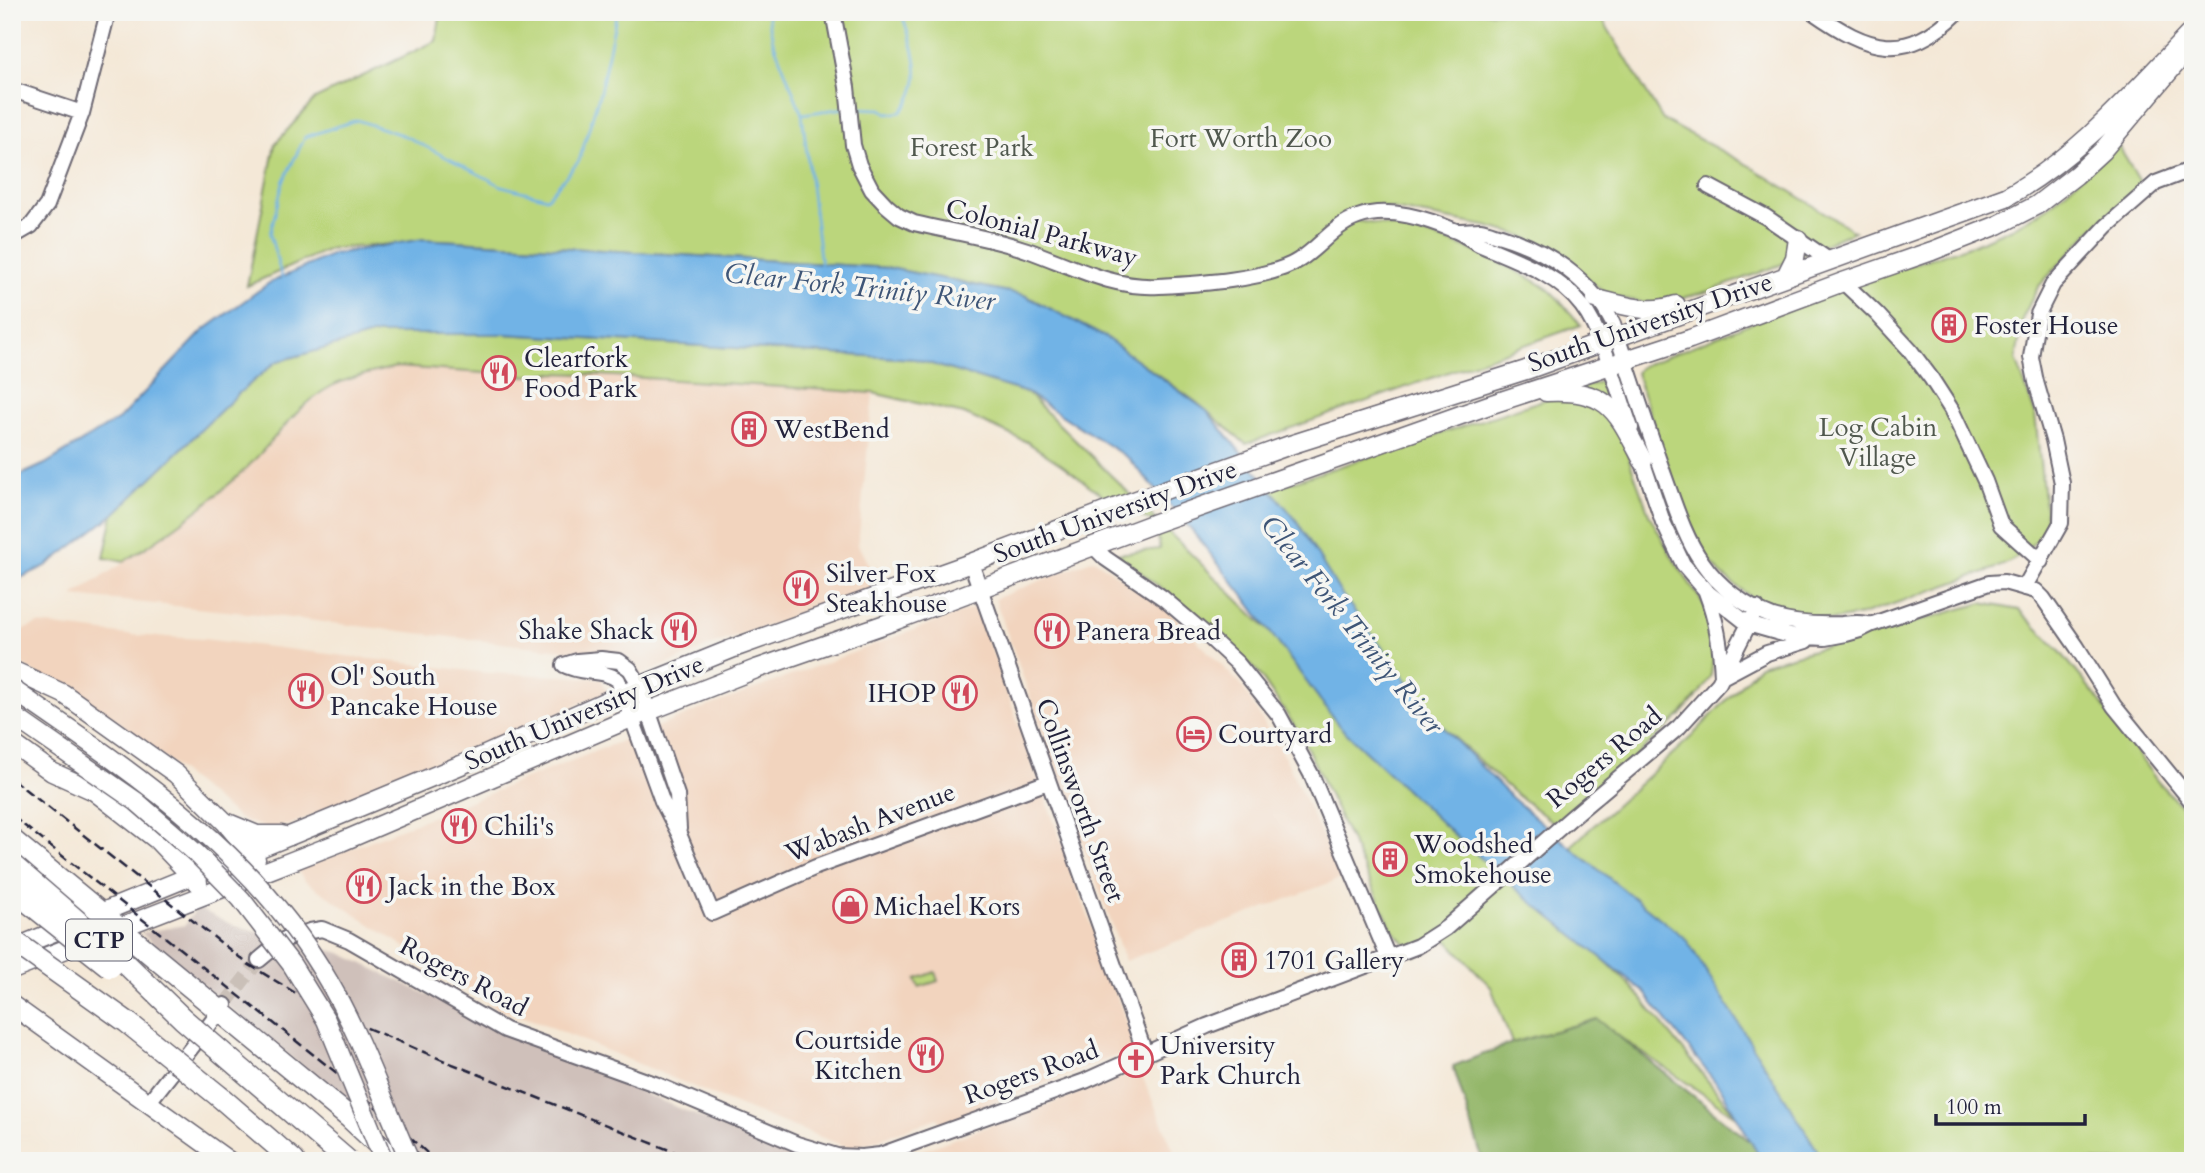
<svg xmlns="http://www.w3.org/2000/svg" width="2205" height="1173" font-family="Cardo,serif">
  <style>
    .built { fill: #f2d4be }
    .industrial { fill: #cfc0ba }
    .green { fill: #bbd67b; stroke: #6e7c5b; stroke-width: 2 }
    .forest { fill: #94b76b; stroke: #5b6c53; stroke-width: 2 }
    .water { fill: #71b3e6; stroke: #4a6a90; stroke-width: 2 }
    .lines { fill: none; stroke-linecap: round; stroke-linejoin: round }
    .stream { stroke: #71b3e6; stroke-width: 2.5 }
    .minor-tunnel { stroke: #cac0b8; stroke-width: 14; stroke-dasharray: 14 7; stroke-linecap: butt }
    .minor-casing { stroke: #6c6772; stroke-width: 18 }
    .major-casing { stroke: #6c6772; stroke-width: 21 }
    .highway-casing { stroke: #6c6772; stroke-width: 24 }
    .minor { stroke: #fff; stroke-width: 14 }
    .major { stroke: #fff; stroke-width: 18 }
    .highway { stroke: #fff; stroke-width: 21 }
    .rail { stroke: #22223b; stroke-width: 2.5; stroke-dasharray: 10 5; stroke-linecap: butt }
    .major-bridge-casing { stroke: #6c6772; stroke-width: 21; stroke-linecap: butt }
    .highway-bridge-casing { stroke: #6c6772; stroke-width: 24; stroke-linecap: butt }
    .major-bridge { stroke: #fff; stroke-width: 18 }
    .highway-bridge { stroke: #fff; stroke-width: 21 }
    .labels { text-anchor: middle; stroke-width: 7; stroke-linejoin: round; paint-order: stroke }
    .shield { fill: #f6f6f2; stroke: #626272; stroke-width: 2 }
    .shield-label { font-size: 24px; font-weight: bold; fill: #22223b }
    .park-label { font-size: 26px; fill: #50584e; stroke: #f6f6f2 }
    .street-label { font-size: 26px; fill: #22223b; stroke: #f6f6f2 }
    .poi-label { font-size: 26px; fill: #22223b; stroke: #f6f6f2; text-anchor: start }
    .water-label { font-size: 28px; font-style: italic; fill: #3e5577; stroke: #f6f6f2 }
  </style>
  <rect width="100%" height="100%" fill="#f6f6f2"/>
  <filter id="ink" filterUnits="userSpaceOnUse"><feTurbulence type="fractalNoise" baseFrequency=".0143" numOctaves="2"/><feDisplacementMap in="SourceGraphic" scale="14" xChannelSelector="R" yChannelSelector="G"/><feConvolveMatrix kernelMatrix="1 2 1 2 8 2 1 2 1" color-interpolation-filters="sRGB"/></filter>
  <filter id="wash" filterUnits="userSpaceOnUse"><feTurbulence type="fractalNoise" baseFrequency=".00686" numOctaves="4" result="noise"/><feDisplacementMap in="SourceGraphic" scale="28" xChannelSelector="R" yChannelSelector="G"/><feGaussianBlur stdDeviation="1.57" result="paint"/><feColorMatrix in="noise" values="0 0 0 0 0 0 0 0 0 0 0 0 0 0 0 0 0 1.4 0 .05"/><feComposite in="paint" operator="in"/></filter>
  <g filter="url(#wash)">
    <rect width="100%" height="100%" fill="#f4e8d7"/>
    <!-- built -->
    <path class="built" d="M397 367 527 376 549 373 583 374 873 393 858 545 880 587 715 644 640 676 629 658 257 614 73 596 170 532 211 499 239 476 303 409 330 387 377 371Z
      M1094 559 1167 610 1241 685 1287 762 1342 878 1125 961 995 599Z
      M976 607 1136 1048 941 1124 937 1118 852 1149 742 1107 541 1023 497 1008 305 881 297 870 704 708Z
      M38 624 128 635 203 639 487 673 601 678 607 692 289 825 267 828 241 820 118 721 12 659V634Z
      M1140 1071 1176 1156 1162 1161H893Z"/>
    <!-- industrial -->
    <path class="industrial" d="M197 908 235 926 341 953 550 1054 712 1122 814 1161H420L260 1033 141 933 185 925Z"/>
    <!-- green -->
    <path class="green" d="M441 12H1598L1663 120 1750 166 1854 231 1780 265 1713 290 1657 305 1610 296 1533 241 1516 234 1485 226 1376 206 1356 211 1342 219C1405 226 1466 242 1520 273 1529 278 1540 283 1548 289 1560 299 1570 313 1581 325L1246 444 1196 402 1105 337 1024 295 890 268 443 240 329 249 247 286 275 144 315 99 436 41Z
      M2117 144 2142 185 2092 229 2038 287 2023 317 2016 359 2035 414 2047 527C2029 549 2023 557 1996 568L1862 615 1833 620 1805 619 1761 605 1721 574 1700 549 1676 492 1636 373 1640 367 1836 289 1972 245 2012 228 2048 207Z
      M376 334H503L916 359 1027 393 1633 988 1737 1117 1618 1036 1597 1019 1512 1043 1491 987 1446 939 1416 956 1392 929 1302 737 1257 671 1208 625 1117 554 1160 549 1155 523 1110 501 1062 465 1027 442 964 414 873 393 583 374 549 373 527 376 397 367C378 371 346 378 330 387 295 406 267 451 237 477 202 509 164 536 125 561L104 558 113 515 238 394 276 362Z
      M1605 380 1631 465 1649 514 1674 560 1705 606 1715 645 1711 675 1702 690 1680 716 1629 762 1554 823 1512 791 1440 724 1337 595 1270 489Z
      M1982 603 2019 610 2058 649 2093 692 2158 782 2193 819V1161H1824L1570 847 1690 738 1760 665Z
      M935 972 938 981 919 987 916 979Z"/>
    <!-- forest -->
    <path class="forest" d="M1597 1019 1775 1161H1483L1453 1066 1512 1043Z"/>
    <!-- water -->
    <path class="water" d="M423 239 890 268 1024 295 1105 337 1207 411 1297 521 1340 592 1440 724 1510 796 1570 847 1686 939 1824 1161H1762L1721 1089 1643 991 1530 901 1449 830 1339 726 1243 595 1189 527 1128 458 1027 393 915 359 503 334H376L276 362 238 394 113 515 46 566 12 582V479L45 464 119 419 204 330 269 283 333 254Z"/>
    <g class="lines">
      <!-- stream -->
      <path class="stream" d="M767 12 773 41 802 114
        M855 108 881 109 888 114 901 112C929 81 913 47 901 12
        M821 265 802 114 845 108
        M282 278 270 234 283 182 305 137 357 120 405 136 502 186 547 198 579 161 600 92 617 12"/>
    </g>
  </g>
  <g filter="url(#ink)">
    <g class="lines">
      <!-- minor-tunnel -->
      <path class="minor-tunnel" d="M225 1004 259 960"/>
      <!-- minor casing -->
      <g class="minor-casing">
        <path id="minor" d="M833 12 847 87 853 145 859 165 872 190 886 205 899 216 914 223C952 232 991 238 1027 250 1070 265 1112 289 1159 286 1196 284 1269 280 1299 260 1320 247 1334 225 1358 217 1389 206 1427 219 1456 231 1464 234 1471 240 1479 244 1515 260 1557 273 1582 306 1604 335 1618 393 1631 428
          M1813 12C1869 51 1905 64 1958 12
          M12 92H19L82 113
          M1708 186 1766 217 1830 261
          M1458 231C1465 231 1473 230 1480 230 1487 231 1494 234 1501 236 1547 250 1591 279 1613 324 1630 374 1646 425 1664 475 1675 505 1684 536 1702 562 1719 587 1746 607 1773 617 1794 624 1820 625 1842 624 1852 623 1858 622 1868 624
          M12 237 31 226 47 205 82 113 108 12
          M1843 282 1877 314 1910 350 1931 378 1951 409 1985 481 2001 525 2041 561
          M1640 454 1663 522 1683 564 1706 591 1748 624 1790 636 1825 638 1846 634 1860 630 1870 625 1989 583 2004 582 2036 591 2043 598 2077 647 2114 706 2193 803
          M1092 545 1105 558 1163 598 1210 638 1237 663 1279 715 1311 774 1388 957
          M971 563 1145 1053
          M2024 588 2061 523 2062 483 2053 440 2036 382 2031 357 2038 314 2053 284 2107 226 2156 183 2193 169
          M1706 592C1717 621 1721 646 1722 677L1767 653 1806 641
          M564 665C582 675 601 668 618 680L662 801 679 834 712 913 816 867 1048 782
          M564 665 577 661 601 659 619 661 630 669 640 686 677 795 679 829
          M259 960 283 940 310 931 322 929 349 940 505 1030 655 1084 797 1144 837 1156 862 1157 880 1155 1085 1081 1207 1026 1418 946 1446 928 1571 818 1679 727 1719 683 1757 608
          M148 1103 225 1005"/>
      </g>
      <!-- major casing -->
      <g class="major-casing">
        <path id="major" d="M1786 276 1795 258 1798 239
          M1596 299C1626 305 1646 315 1676 305
          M1546 392C1610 389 1616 410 1643 461
          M12 670 64 694 176 774 225 822 256 859
          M12 743 52 772 94 791 157 840 198 883
          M228 823 257 835H282
          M12 949 309 828 485 755 640 686 739 646 971 563 1120 506 1290 445 1526 370 2006 197C2080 156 2135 90 2193 30
          M12 970 341 842 631 718 756 669 891 622 1155 523 1489 405 1690 339 1843 282 1932 251 1998 225 2037 205 2076 175 2102 151 2178 61 2193 48
          M12 1005 229 1161"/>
      </g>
      <!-- highway casing -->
      <g class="highway-casing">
        <path id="highway" d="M12 840 350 1118 396 1161
          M220 1097 294 1161"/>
      </g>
      <!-- minor -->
      <use href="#minor" class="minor"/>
      <!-- major -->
      <use href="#major" class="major"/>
      <!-- highway -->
      <use href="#highway" class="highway"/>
      <!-- rail -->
      <path class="rail" d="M12 779 248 964 320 1008 445 1061 697 1161
        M12 816 348 1082 436 1161"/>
      <!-- major-bridge casing -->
      <g class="major-bridge-casing">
        <path id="major-bridge" d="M12 689C132 772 255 852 329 982 362 1039 383 1101 410 1161
          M12 715 137 802 197 854 241 899 292 965 326 1020 384 1161"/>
      </g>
      <!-- highway-bridge casing -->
      <g class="highway-bridge-casing">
        <path id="highway-bridge" d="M12 865 120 958 183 1019 348 1161
          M12 889 110 967
          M12 940 127 1022 220 1097"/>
      </g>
      <!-- major-bridge -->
      <use href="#major-bridge" class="major-bridge"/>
      <!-- highway-bridge -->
      <use href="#highway-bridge" class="highway-bridge"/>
    </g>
  </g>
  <!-- icons -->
  <defs>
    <g id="building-ring" transform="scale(1.75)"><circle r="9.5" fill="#f6f6f2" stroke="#d1495b" stroke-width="1.5"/><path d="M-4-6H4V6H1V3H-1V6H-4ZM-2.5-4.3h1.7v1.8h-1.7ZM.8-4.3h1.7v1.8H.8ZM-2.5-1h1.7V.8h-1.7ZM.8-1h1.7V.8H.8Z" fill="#d1495b"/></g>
    <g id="restaurant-ring" transform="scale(1.75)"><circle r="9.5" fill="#f6f6f2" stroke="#d1495b" stroke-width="1.5"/><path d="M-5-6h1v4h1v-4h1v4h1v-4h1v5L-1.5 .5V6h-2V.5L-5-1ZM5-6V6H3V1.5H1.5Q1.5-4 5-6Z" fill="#d1495b"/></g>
    <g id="hotel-ring" transform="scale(1.75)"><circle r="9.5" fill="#f6f6f2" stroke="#d1495b" stroke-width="1.5"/><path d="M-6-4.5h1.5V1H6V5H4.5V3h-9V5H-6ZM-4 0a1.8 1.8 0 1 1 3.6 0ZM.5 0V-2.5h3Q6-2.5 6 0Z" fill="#d1495b"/></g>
    <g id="shop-ring" transform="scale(1.75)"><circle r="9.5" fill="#f6f6f2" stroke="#d1495b" stroke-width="1.5"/><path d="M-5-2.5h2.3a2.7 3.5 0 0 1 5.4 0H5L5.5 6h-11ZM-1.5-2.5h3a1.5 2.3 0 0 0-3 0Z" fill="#d1495b"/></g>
    <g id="church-ring" transform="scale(1.75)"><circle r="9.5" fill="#f6f6f2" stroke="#d1495b" stroke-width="1.5"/><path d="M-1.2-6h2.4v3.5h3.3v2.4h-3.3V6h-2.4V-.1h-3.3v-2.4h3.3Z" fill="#d1495b"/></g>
  </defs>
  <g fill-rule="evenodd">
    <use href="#building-ring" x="1949" y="325"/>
    <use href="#restaurant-ring" x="499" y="373"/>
    <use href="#building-ring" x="749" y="429"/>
    <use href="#restaurant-ring" x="801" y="588"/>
    <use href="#restaurant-ring" x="679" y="630"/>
    <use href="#restaurant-ring" x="1052" y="631"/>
    <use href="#restaurant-ring" x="306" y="691"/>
    <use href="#restaurant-ring" x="960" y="693"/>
    <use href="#hotel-ring" x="1194" y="734"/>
    <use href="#restaurant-ring" x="459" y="826"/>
    <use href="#building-ring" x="1390" y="859"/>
    <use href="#restaurant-ring" x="364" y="886"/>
    <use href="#shop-ring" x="850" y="906"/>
    <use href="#building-ring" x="1239" y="960"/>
    <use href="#restaurant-ring" x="926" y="1055"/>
    <use href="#church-ring" x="1136" y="1060"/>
  </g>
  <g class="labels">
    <!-- shield labels -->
    <rect class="shield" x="66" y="919.5" width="66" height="41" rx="5"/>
    <g class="shield-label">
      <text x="99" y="948">CTP</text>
    </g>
    <!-- park labels -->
    <g class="park-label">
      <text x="1241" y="147">Fort Worth Zoo</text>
      <text x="972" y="156">Forest Park</text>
      <text x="1878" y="436">Log Cabin<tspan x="1878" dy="30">Village</tspan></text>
    </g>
    <!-- street labels -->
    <g class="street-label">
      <text transform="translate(1042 232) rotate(15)" y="9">Colonial Parkway</text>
      <text transform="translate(1650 322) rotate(-19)" y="9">South University Drive</text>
      <text transform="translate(1115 511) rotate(-20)" y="9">South University Drive</text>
      <text transform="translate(584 712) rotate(-23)" y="9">South University Drive</text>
      <text transform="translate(1604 757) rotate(-40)" y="9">Rogers Road</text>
      <text transform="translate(1081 800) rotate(70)" y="9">Collinsworth Street</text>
      <text transform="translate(870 822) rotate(-21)" y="9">Wabash Avenue</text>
      <text transform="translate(464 976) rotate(28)" y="9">Rogers Road</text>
      <text transform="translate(1031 1072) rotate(-20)" y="9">Rogers Road</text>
    </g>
    <!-- poi labels -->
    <g class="poi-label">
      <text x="1974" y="334">Foster House</text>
      <text x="524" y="367">Clearfork<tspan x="524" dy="30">Food Park</tspan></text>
      <text x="774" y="438">WestBend</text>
      <text x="826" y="582">Silver Fox<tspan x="826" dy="30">Steakhouse</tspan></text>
      <text x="654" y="639" text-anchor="end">Shake Shack</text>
      <text x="1076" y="640">Panera Bread</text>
      <text x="330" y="685">Ol' South<tspan x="330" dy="30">Pancake House</tspan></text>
      <text x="936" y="702" text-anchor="end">IHOP</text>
      <text x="1218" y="743">Courtyard</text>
      <text x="484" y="835">Chili's</text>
      <text x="1414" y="853">Woodshed<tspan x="1414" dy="30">Smokehouse</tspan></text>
      <text x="388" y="895">Jack in the Box</text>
      <text x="874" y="915">Michael Kors</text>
      <text x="1264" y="969">1701 Gallery</text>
      <text x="902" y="1049" text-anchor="end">Courtside<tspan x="902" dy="30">Kitchen</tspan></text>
      <text x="1160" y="1054">University<tspan x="1160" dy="30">Park Church</tspan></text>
    </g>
    <!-- water labels -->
    <g class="water-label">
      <text transform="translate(860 286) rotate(6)" y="10">Clear Fork Trinity River</text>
      <text transform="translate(1353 624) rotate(51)" y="10">Clear Fork Trinity River</text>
    </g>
  </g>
  <!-- margin -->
  <rect width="2205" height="1173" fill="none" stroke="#f6f6f2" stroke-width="42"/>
  <!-- scale -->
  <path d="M1936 1114v10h149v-10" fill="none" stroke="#22223b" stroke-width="3.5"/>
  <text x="1946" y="1114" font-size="21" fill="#22223b" stroke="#f6f6f2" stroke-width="5" paint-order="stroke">100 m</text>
</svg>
